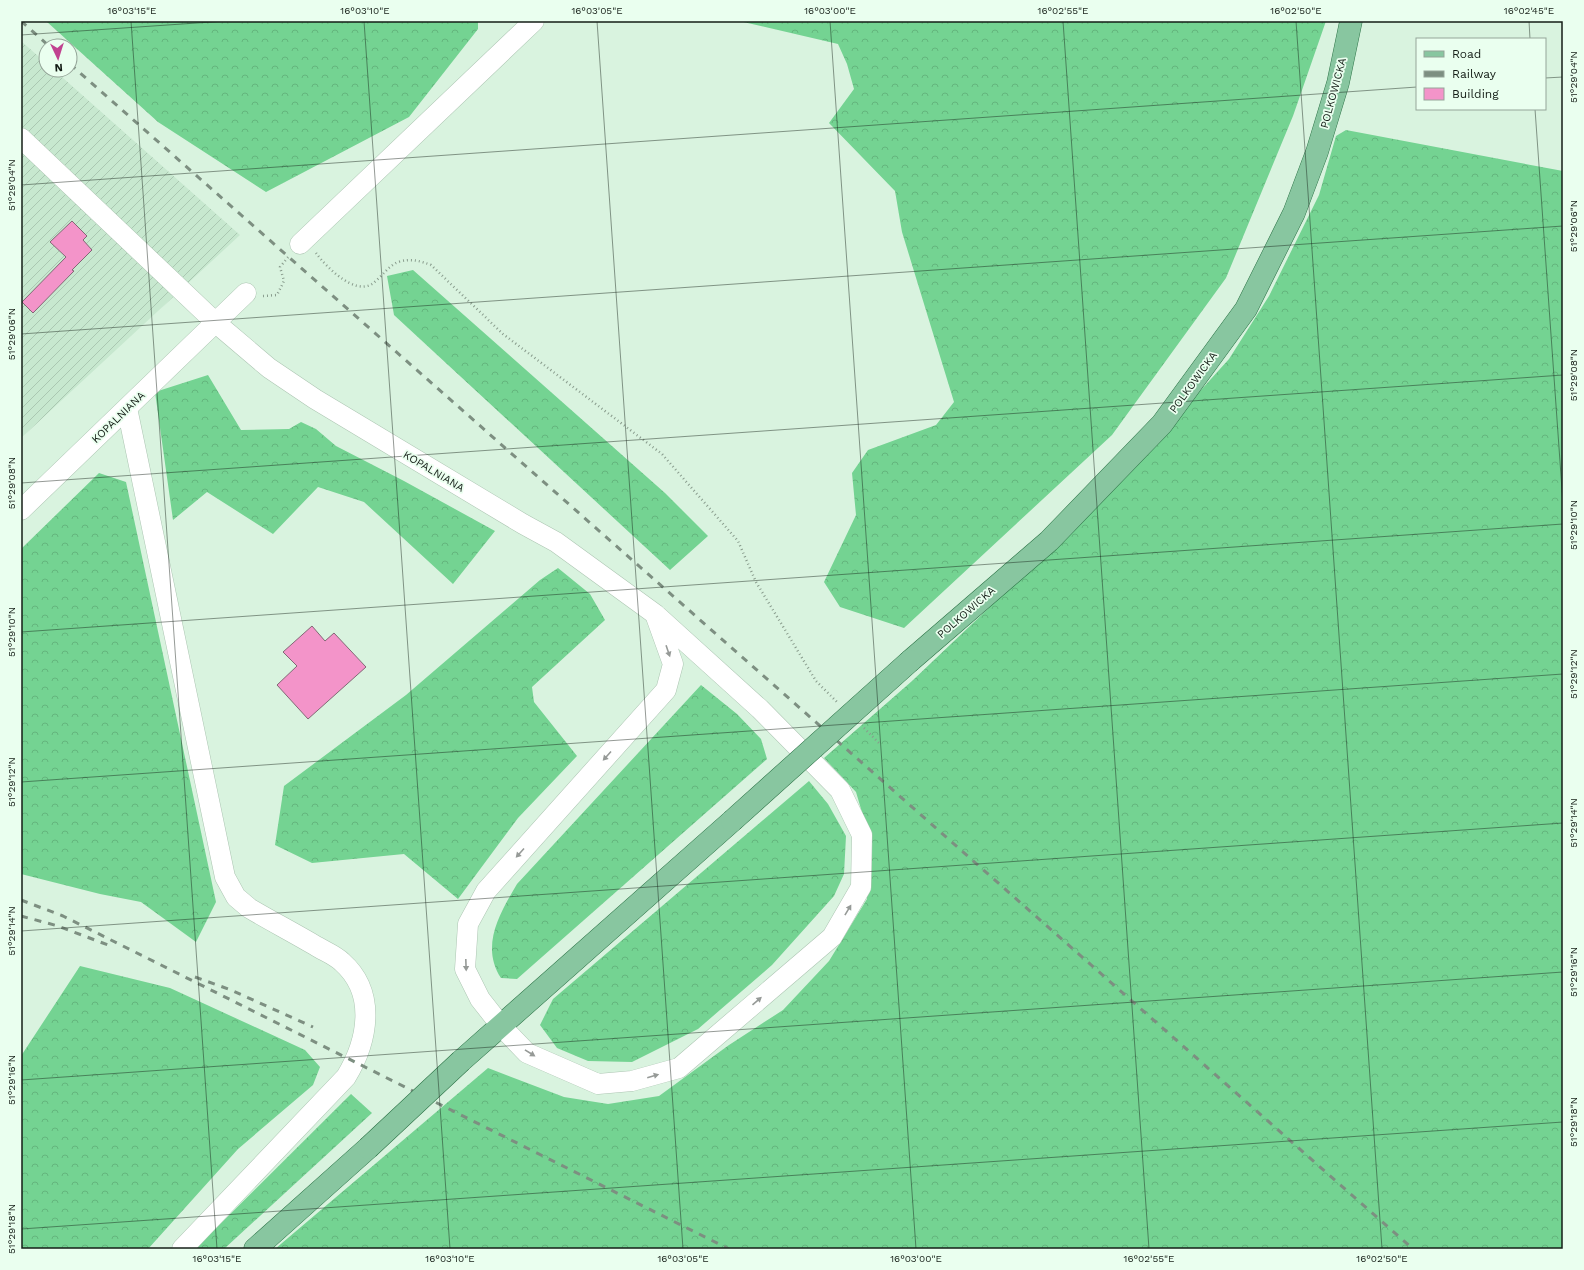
<svg xmlns="http://www.w3.org/2000/svg" width="1584" height="1270" font-family="'Work Sans',sans-serif">
  <style>
    .industrial { fill: url(#industrial-furrows) }
    .forest { fill: url(#forest-crowns) }
    .building { fill: #f394c9; stroke: #826875 }
    .lines { fill: none; stroke-linecap: round; stroke-linejoin: round }
    .minor-casing { stroke: #acc5b2; stroke-width: 21 }
    .major-casing { stroke: #2c7246; stroke-width: 23 }
    .path { stroke: #899c8d; stroke-width: 2.5; stroke-dasharray: 1 3; stroke-linecap: butt }
    .minor { stroke: #fff; stroke-width: 20 }
    .major { stroke: #88c6a0; stroke-width: 22 }
    .rail { stroke: #7d8f81; stroke-width: 3; stroke-dasharray: 7 7; stroke-linecap: butt }
    .major-bridge-casing { stroke: #2c7246; stroke-width: 23; stroke-linecap: butt }
    .major-bridge { stroke: #88c6a0; stroke-width: 22 }
    .oneway { fill: #969a97 }
    .ticks { fill: none; stroke: #151e17; stroke-width: 1; stroke-opacity: 0.45 }
    .labels { text-anchor: middle; stroke-width: 3.5; stroke-linejoin: round; paint-order: stroke }
    .street-label { font-size: 11px; fill: #151e17; stroke: #eaffef }
    .neatline { fill: none; stroke: #151e17; stroke-width: 1.5 }
    .ticks-label { font-size: 10px; text-anchor: middle; fill: #151e17 }
  </style>
  <defs>
    <pattern id="industrial-furrows" width="10" height="10" patternUnits="userSpaceOnUse"><rect width="10" height="10" fill="#c7e8cf"/><path d="M-1 1l2-2M0 10L10 0M9 11l2-2" fill="none" stroke="#aac7b1"/></pattern>
    <pattern id="forest-crowns" width="20" height="18" patternUnits="userSpaceOnUse"><rect width="20" height="18" fill="#74d392"/><path d="M2 6a3 3 0 1 1 6 0M12 15a3 3 0 1 1 6 0" fill="none" stroke="#64b57d"/></pattern>
  </defs>
  <rect width="100%" height="100%" fill="#d9f3df"/>
  <!-- industrial -->
  <path class="industrial" d="M21 41 46 63V70H54L240 235 21 438Z"/>
  <!-- forest -->
  <path class="forest" d="M46 21H478V29L409 117 266 192 158 122Z
    M739 21H1326L1293 116 1226 278 1112 435 904 628 840 607 824 582 856 515 852 473 868 450 936 425 954 402 902 232 895 191 829 123 854 89 847 64 838 44Z
    M1346 130 1563 171V1249H275L488 1068 564 1097 608 1104 659 1096 729 1045 783 1010 829 961 867 899 866 826 856 792 824 758 912 681 1013 585 1135 463 1229 359 1269 296 1319 195 1336 136Z
    M413 270 665 493 708 536 670 570 394 315 387 276Z
    M208 375 241 430 289 429 301 422 316 429 336 446 404 481 495 531 453 584 364 502 318 487 273 534 207 492 173 520 155 392Z
    M99 473 126 482 216 902 196 942 141 902 100 894 21 874V549Z
    M558 568 590 594 605 620 532 687 534 702 577 756 518 818 458 899 404 854 312 863 275 845 284 786 406 695 540 580Z
    M701 685 737 714 761 739 767 759 517 979 501 978C480 946 500 913 517 884Z
    M809 781 828 804 846 836 844 874 834 896 772 965 698 1029 632 1062 588 1061 557 1048 540 1025 553 999Z
    M80 966 170 988 305 1050 320 1067 313 1085 238 1149 148 1249H21V1056Z
    M351 1094 372 1113 224 1249H195Z"/>
  <!-- building -->
  <path class="building" d="M72 221 87 236 83 240 92 250 72 270 74 271 33 313 22 302 66 257 50 242Z
    M312 626 325 641 334 633 366 667 308 719 277 685 297 666 283 652Z"/>
  <g class="lines">
    <!-- minor casing -->
    <g class="minor-casing">
      <path id="minor" d="M21 138 216 323 269 368 315 399 523 524 556 542 655 614 760 709 840 790 862 835 861 887 832 937 679 1068 632 1081 598 1084 527 1053 502 1027 480 999 465 969 468 924 486 891 666 690 673 664 655 614
        M300 244 534 21
        M127 408 225 877 236 897 249 908C271 921 294 933 316 946 324 951 335 955 342 962 377 993 368 1041 346 1077L182 1249
        M21 510 246 293"/>
    </g>
    <!-- major casing -->
    <g class="major-casing">
      <path id="major" d="M910 661 1049 541 1162 424 1246 309 1294 213 1317 152 1338 83 1351 21
        M461 1061 732 821
        M255 1249 368 1148"/>
    </g>
    <!-- path -->
    <path class="path" d="M316 253C326 267 354 295 372 284 381 278 388 266 398 262 411 258 420 261 431 265L503 334 662 454 738 541 756 582 816 681 837 702
      M263 296 277 295 284 281 280 267 289 256
      M864 728 880 744"/>
    <!-- minor -->
    <use href="#minor" class="minor"/>
    <!-- major -->
    <use href="#major" class="major"/>
    <!-- rail -->
    <path class="rail" d="M21 21 49 46
      M70 64 1413 1249
      M21 900 63 916 729 1249
      M21 916 58 926 108 945
      M195 977 231 990 313 1027"/>
    <!-- major-bridge casing -->
    <g class="major-bridge-casing">
      <path id="major-bridge" d="M732 821 910 661
        M368 1148 461 1061"/>
    </g>
    <!-- major-bridge -->
    <use href="#major-bridge" class="major-bridge"/>
  </g>
  <!-- one-way arrows -->
  <defs><path id="oneway-solid" d="M-6-.8H1V-3.2L6.5 0L1 3.2V.8H-6Z"/></defs>
  <g class="oneway">
    <use href="#oneway-solid" transform="translate(668 651) rotate(71)"/>
    <use href="#oneway-solid" transform="translate(607 756) rotate(132)"/>
    <use href="#oneway-solid" transform="translate(520 853) rotate(132)"/>
    <use href="#oneway-solid" transform="translate(848 910) rotate(-59)"/>
    <use href="#oneway-solid" transform="translate(466 965) rotate(88)"/>
    <use href="#oneway-solid" transform="translate(757 1001) rotate(-41)"/>
    <use href="#oneway-solid" transform="translate(530 1053) rotate(32)"/>
    <use href="#oneway-solid" transform="translate(653 1076) rotate(-16)"/>
  </g>
  <!-- ticks -->
  <path class="ticks" d="M131 21 217 1249M364 21 450 1249M597 21 683 1249M830 21 916 1249M1063 21 1149 1249M1296 21 1382 1249M1529 21 1530 39M21 35 226 21M1545 78 1563 77M1535 109 1563 504M21 185 1417 87M21 334 1563 226M21 483 1563 375M21 632 1563 524M21 782 1563 674M21 931 1563 823M21 1080 1563 972M21 1229 1563 1122"/>
  <g class="labels">
    <!-- street labels -->
    <g class="street-label">
      <text transform="translate(1333 93) rotate(-75)" y="4">POLKOWICKA</text>
      <text transform="translate(1193 382) rotate(-54)" y="4">POLKOWICKA</text>
      <text transform="translate(118 417) rotate(-44)" y="4">KOPALNIANA</text>
      <text transform="translate(434 471) rotate(31)" y="4">KOPALNIANA</text>
      <text transform="translate(966 612) rotate(-41)" y="4">POLKOWICKA</text>
    </g>
  </g>
  <!-- border -->
  <rect width="1584" height="1270" fill="none" stroke="#eaffef" stroke-width="44"/>
  <!-- legend -->
  <rect x="1416" y="38" width="130" height="72" fill="#eaffef" stroke="#95a599"/>
  <rect x="1424" y="51" width="20" height="6" fill="#88c6a0" stroke="#95a599"/>
  <text x="1452" y="58" font-size="12" fill="#151e17">Road</text>
  <rect x="1424" y="71" width="20" height="6" fill="#7d8f81" stroke="#95a599"/>
  <text x="1452" y="78" font-size="12" fill="#151e17">Railway</text>
  <rect x="1424" y="88" width="20" height="12" fill="#f394c9" stroke="#95a599"/>
  <text x="1452" y="98" font-size="12" fill="#151e17">Building</text>
  <!-- north arrow -->
  <g transform="translate(58 58) rotate(176)"><circle r="19" fill="#eaffef" stroke="#95a599"/>
  <path d="M0-3L7 15L0 10L-7 15Z" fill="#c14390"/>
  <text y="-6" font-size="11" font-weight="bold" text-anchor="middle" fill="#151e17">N</text>
  </g>
  <rect x="22" y="22" width="1540" height="1226" class="neatline"/>
  <g class="ticks-label">
    <text x="132" y="14">16°03'15"E</text>
    <text x="365" y="14">16°03'10"E</text>
    <text x="597" y="14">16°03'05"E</text>
    <text x="830" y="14">16°03'00"E</text>
    <text x="1063" y="14">16°02'55"E</text>
    <text x="1296" y="14">16°02'50"E</text>
    <text x="1529" y="14">16°02'45"E</text>
    <text transform="translate(1573 77) rotate(-90)" y="4">51°29'04"N</text>
    <text transform="translate(11 185) rotate(-90)" y="4">51°29'04"N</text>
    <text transform="translate(1573 226) rotate(-90)" y="4">51°29'06"N</text>
    <text transform="translate(11 334) rotate(-90)" y="4">51°29'06"N</text>
    <text transform="translate(1573 375) rotate(-90)" y="4">51°29'08"N</text>
    <text transform="translate(11 483) rotate(-90)" y="4">51°29'08"N</text>
    <text transform="translate(1573 525) rotate(-90)" y="4">51°29'10"N</text>
    <text transform="translate(11 632) rotate(-90)" y="4">51°29'10"N</text>
    <text transform="translate(1573 674) rotate(-90)" y="4">51°29'12"N</text>
    <text transform="translate(11 782) rotate(-90)" y="4">51°29'12"N</text>
    <text transform="translate(1573 823) rotate(-90)" y="4">51°29'14"N</text>
    <text transform="translate(11 931) rotate(-90)" y="4">51°29'14"N</text>
    <text transform="translate(1573 972) rotate(-90)" y="4">51°29'16"N</text>
    <text transform="translate(11 1080) rotate(-90)" y="4">51°29'16"N</text>
    <text transform="translate(1573 1122) rotate(-90)" y="4">51°29'18"N</text>
    <text transform="translate(11 1229) rotate(-90)" y="4">51°29'18"N</text>
    <text x="217" y="1262">16°03'15"E</text>
    <text x="450" y="1262">16°03'10"E</text>
    <text x="683" y="1262">16°03'05"E</text>
    <text x="916" y="1262">16°03'00"E</text>
    <text x="1149" y="1262">16°02'55"E</text>
    <text x="1382" y="1262">16°02'50"E</text>
  </g>
</svg>
